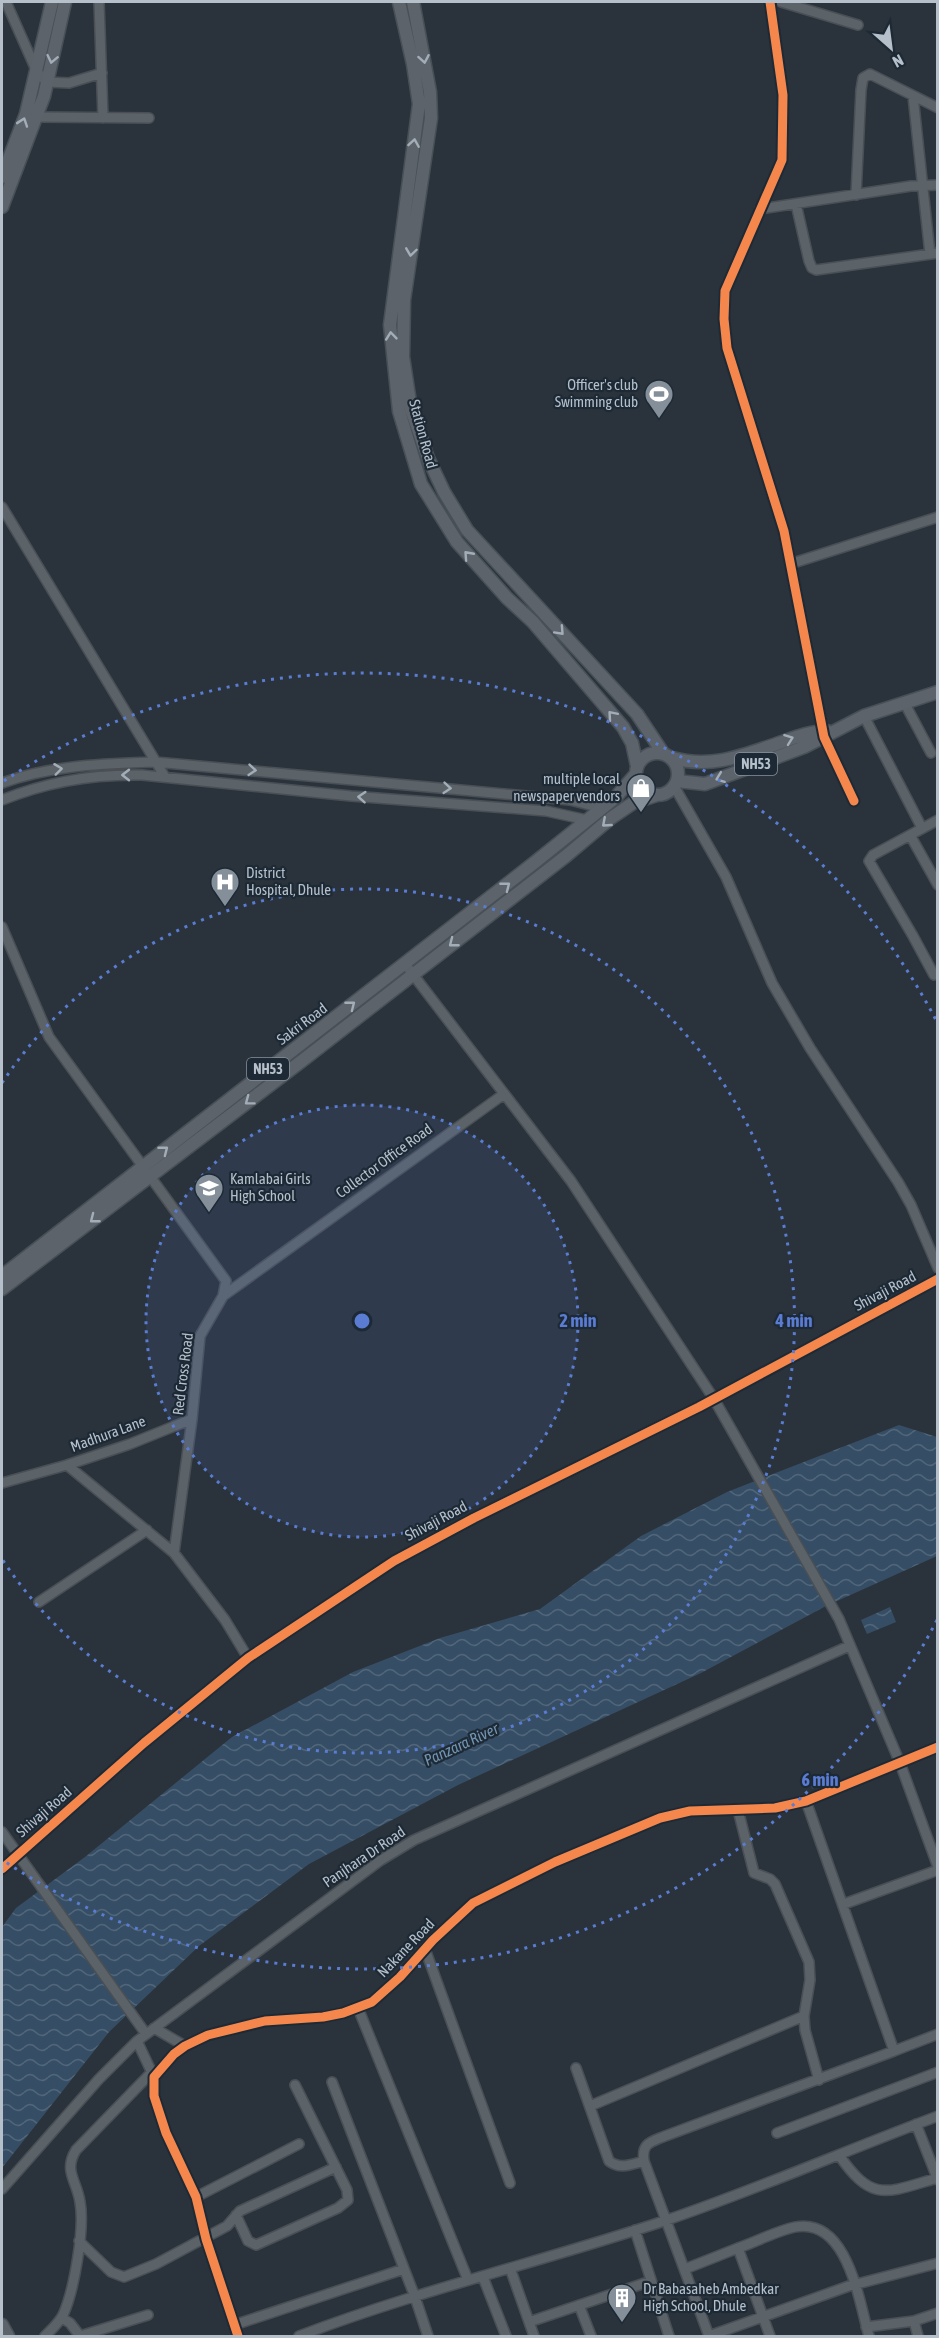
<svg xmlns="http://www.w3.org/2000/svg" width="939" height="2338" font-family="'Asap Condensed',sans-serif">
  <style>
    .water { fill: url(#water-waves) }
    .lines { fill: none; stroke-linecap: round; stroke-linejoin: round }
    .minor-casing { stroke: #494f55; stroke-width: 12 }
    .major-casing { stroke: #485057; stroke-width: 15 }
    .minor { stroke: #5b6268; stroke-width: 9 }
    .major { stroke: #5d636a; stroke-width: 12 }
    .cycleway-casing { stroke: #1d2a36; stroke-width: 13 }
    .cycleway { stroke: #f5874c; stroke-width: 9 }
    .oneway { stroke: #a3adb8 }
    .oneway2 { stroke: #a3adb7 }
    .ring { fill: none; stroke: #5a7cd3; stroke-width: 3; stroke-dasharray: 3 6 }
    .labels { text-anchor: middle; stroke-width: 4.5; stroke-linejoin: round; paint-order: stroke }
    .shield { fill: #1d2a36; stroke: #87939e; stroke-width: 1.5 }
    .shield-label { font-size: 14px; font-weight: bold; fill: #b5c0cb }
    .poi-label { font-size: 15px; fill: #b5c0cb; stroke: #1d2a36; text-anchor: start }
    .street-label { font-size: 15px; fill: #b5c0cb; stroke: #1d2a36 }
    .water-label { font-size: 16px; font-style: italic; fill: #7394b0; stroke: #1d2a36 }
    .centre { fill: #5a7cd3; stroke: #1d2a36; stroke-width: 3 }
    .ring-label { font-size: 18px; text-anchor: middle; font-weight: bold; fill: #5a7cd3; stroke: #1d2a36; stroke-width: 4.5; stroke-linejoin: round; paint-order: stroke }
  </style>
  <defs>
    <pattern id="water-waves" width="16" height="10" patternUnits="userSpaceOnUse" patternTransform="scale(1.5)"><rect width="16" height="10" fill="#364e65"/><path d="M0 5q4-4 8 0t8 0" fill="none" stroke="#51667a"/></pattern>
  </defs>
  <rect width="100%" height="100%" fill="#2a333b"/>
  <!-- water -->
  <path class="water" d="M899 1425 937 1437V1556L826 1606 701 1673 458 1785 309 1864 199 1946 109 2032 2 2168V1927L16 1908 85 1857 232 1737 353 1672 440 1638 540 1609 641 1536 727 1492Z
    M890 1607 896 1622 867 1634 861 1620Z"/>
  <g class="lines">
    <!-- minor casing -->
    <g class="minor-casing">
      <path id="minor" d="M6 2 37 72 47 82 69 83 102 73
        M99 2 103 118
        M770 2 783 95 782 160 725 291 724 319 727 348 784 531 824 737 854 801
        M781 2 858 25
        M913 96 930 254
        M38 117 149 118
        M856 195 861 90 863 78 870 74 938 108
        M796 204 809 261 812 268 816 270 938 253
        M760 209 911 186 938 185
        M2 507 165 777
        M790 564 938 517
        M904 702 931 753
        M864 716 922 828
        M2 783C51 765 103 764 155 762L570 800 601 808
        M674 786 726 877 772 983 810 1048 898 1182 911 1205 938 1268
        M2 800C46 782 94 774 142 775L351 796 546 811 587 820
        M910 835 938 885
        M2 927 49 1037 226 1281 223 1296 200 1336 192 1419 174 1553 225 1620 248 1658
        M405 964 571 1181 714 1399 839 1619 900 1763 938 1867
        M934 975 913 936 869 861 873 855 938 820
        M223 1296 504 1094
        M67 1465 130 1444 192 1419
        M2 1483 67 1465 174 1553
        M39 1602 147 1530
        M738 1810 754 1873 770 1879 775 1884 809 1962 810 1980 804 2016 805 2030 819 2080
        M2 1832 146 2034
        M2 1869 144 1743 248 1658 394 1561 474 1518 699 1407 938 1279
        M844 1904 938 1870
        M425 1949 510 2183
        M358 2008 468 2280
        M154 2028 185 2046
        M137 2041 154 2077
        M894 2051 938 2034
        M576 2068 609 2161C620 2170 632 2164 644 2161
        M332 2082 415 2297 428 2336
        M590 2106 804 2016
        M916 2124 938 2180
        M777 2133 938 2072
        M839 2155C872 2203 886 2193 937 2178
        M2 2189 99 2079 137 2041 381 1860 414 1840 849 1646
        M196 2197 299 2144
        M236 2215 248 2241 256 2245 338 2208 348 2200 347 2190 295 2085
        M635 2230 669 2336
        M79 2241 111 2272 124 2277 156 2264 227 2226 240 2211 336 2167
        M738 2248C756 2242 776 2231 795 2227 848 2217 859 2302 869 2336
        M510 2268 534 2336
        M685 2269 738 2248 770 2336
        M483 2277 506 2336
        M579 2305 591 2336
        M62 2318 70 2323 80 2336
        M914 2321 918 2336
        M529 2322 651 2281
        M234 2325 404 2269
        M866 2327 914 2321 938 2313
        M45 2336C51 2330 59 2323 63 2315 74 2291 85 2228 80 2202 77 2181 63 2171 76 2150L152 2072
        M80 2336 148 2315
        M238 2336 206 2239 196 2197 166 2133 154 2096V2077L174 2054 185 2046 208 2035 265 2021 323 2017 343 2013 372 2002 400 1977 433 1940 473 1903 555 1862 660 1818 690 1811 775 1808 806 1801 938 1747
        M299 2336C419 2290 545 2261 667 2220 758 2189 847 2150 938 2116
        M709 2336 644 2161C641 2143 651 2142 665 2136L894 2051 806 1801
        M709 2336 849 2286 938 2263"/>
    </g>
    <!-- major casing -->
    <g class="major-casing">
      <path id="major" d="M399 2 413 64 419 104 390 325 399 411 421 484 457 542 507 598 533 622 623 727 632 743 637 766
        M413 2 430 92 431 118 404 300 403 357 411 409 428 458 444 492 467 530 637 714 663 753
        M2 177 26 114 52 2
        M2 207 44 96 65 2
        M636 774a21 21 0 1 1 42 0a21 21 0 1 1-42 0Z
        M672 758C713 769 744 755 782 742 796 737 812 731 827 731
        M677 781 705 784 804 747 864 716 938 692
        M2 1276 534 863 616 797 635 775
        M2 1289 303 1060 566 856 611 818 633 803 657 795
        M2 2325 8 2336"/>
    </g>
    <!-- minor -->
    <use href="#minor" class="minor"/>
    <!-- major -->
    <use href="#major" class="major"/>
    <!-- cycleway casing -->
    <g class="cycleway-casing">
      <path id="cycleway" d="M770 2 783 95 782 160 725 291 724 319 727 348 784 531 824 737 854 801
        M2 1869 144 1743 248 1658 394 1561 474 1518 699 1407 938 1279
        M238 2336 206 2239 196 2197 166 2133 154 2096V2077L174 2054 185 2046 208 2035 265 2021 323 2017 343 2013 372 2002 400 1977 433 1940 473 1903 555 1862 660 1818 690 1811 775 1808 806 1801 938 1747"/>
    </g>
    <!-- cycleway -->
    <use href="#cycleway" class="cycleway"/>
  </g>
  <!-- one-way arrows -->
  <defs><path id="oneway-chevron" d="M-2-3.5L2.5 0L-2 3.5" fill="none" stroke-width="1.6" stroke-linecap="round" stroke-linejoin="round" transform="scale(1.5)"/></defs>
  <g class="oneway">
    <use href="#oneway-chevron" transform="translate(52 59) rotate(102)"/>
    <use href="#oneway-chevron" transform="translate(424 59) rotate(80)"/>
    <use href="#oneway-chevron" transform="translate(23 122) rotate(-71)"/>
    <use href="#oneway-chevron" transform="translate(414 143) rotate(-81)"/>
    <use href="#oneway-chevron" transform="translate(411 252) rotate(98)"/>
    <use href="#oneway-chevron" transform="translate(391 336) rotate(-96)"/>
    <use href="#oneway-chevron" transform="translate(468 555) rotate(-132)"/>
    <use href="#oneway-chevron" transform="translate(560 631) rotate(47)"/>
    <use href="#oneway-chevron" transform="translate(612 715) rotate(-131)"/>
    <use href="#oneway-chevron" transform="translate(789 739) rotate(-20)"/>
    <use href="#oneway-chevron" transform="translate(720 778) rotate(159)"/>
    <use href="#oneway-chevron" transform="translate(606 823) rotate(139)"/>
    <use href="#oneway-chevron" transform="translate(506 886) rotate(-38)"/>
    <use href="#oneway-chevron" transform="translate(453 943) rotate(142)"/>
    <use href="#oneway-chevron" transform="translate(351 1005) rotate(-38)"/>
    <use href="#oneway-chevron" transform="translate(249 1101) rotate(143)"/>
    <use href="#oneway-chevron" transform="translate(164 1150) rotate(-38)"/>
    <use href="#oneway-chevron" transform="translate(94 1219) rotate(142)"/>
  </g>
  <g class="oneway2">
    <use href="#oneway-chevron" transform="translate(58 769) rotate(-7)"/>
    <use href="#oneway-chevron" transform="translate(252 770) rotate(5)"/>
    <use href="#oneway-chevron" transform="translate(126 775) rotate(-180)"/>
    <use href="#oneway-chevron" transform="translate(447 788) rotate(5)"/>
    <use href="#oneway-chevron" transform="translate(362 797) rotate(-176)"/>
  </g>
  <!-- distance rings -->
  <circle cx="362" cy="1321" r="216" fill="#5a7cd3" fill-opacity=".12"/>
  <g class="ring">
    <circle cx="362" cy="1321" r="216"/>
    <path d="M2 1083A432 432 0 1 1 2 1559"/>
    <path d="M937 1620A648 648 0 0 1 4 1861M4 781A648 648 0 0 1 937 1022"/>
  </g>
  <!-- icons -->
  <defs>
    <g id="stadium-pin" transform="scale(1.5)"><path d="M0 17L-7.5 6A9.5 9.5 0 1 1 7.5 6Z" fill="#848f99" stroke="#1d2a36"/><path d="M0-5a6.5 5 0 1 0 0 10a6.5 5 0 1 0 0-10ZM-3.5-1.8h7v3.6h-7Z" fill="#fff"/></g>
    <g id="shop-pin" transform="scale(1.5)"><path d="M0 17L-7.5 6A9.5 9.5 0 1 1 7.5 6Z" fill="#848f99" stroke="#1d2a36"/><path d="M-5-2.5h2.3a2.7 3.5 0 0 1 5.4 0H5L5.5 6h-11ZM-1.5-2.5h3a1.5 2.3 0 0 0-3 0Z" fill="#fff"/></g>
    <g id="hospital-pin" transform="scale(1.5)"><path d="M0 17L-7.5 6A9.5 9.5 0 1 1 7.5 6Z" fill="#848f99" stroke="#1d2a36"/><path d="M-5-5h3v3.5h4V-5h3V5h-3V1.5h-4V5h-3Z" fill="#fff"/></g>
    <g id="school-pin" transform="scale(1.5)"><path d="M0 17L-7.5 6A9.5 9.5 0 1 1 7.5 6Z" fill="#848f99" stroke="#1d2a36"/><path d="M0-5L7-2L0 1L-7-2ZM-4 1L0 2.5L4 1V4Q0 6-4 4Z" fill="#fff"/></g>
    <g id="building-pin" transform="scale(1.5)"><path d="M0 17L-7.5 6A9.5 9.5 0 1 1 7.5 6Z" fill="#848f99" stroke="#1d2a36"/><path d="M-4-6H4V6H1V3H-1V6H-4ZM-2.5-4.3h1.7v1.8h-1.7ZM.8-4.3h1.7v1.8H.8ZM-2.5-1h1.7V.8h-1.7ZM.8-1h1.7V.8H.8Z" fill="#fff"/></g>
  </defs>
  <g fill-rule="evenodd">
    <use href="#stadium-pin" x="659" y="394"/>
    <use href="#shop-pin" x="641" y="788"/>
    <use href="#hospital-pin" x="225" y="882"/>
    <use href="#school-pin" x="209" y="1188"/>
    <use href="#building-pin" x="622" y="2298"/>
  </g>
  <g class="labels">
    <!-- shield labels -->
    <g class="shield">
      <rect x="735" y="753" width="42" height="22" rx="4.5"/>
      <rect x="247" y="1058" width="42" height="22" rx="4.5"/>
    </g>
    <g class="shield-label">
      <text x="756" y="769">NH53</text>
      <text x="268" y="1074">NH53</text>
    </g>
    <!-- poi labels -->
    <g class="poi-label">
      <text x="638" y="390" text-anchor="end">Officer's club<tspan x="638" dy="17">Swimming club</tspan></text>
      <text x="620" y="784" text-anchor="end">multiple local<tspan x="620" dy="17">newspaper vendors</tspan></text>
      <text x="246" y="878">District<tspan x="246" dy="17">Hospital, Dhule</tspan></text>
      <text x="230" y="1184">Kamlabai Girls<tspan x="230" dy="17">High School</tspan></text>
      <text x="643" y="2294">Dr Babasaheb Ambedkar<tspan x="643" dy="17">High School, Dhule</tspan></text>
    </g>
    <!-- street labels -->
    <g class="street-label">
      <text transform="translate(423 434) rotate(75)" y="5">Station Road</text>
      <text transform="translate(302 1024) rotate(-37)" y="5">Sakri Road</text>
      <text transform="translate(384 1161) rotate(-36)" y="5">Collector Office Road</text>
      <text transform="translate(885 1291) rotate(-28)" y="5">Shivaji Road</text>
      <text transform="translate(183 1374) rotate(-83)" y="5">Red Cross Road</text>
      <text transform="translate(108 1434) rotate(-20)" y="5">Madhura Lane</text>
      <text transform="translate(436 1521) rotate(-28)" y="5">Shivaji Road</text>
      <text transform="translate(44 1812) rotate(-41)" y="5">Shivaji Road</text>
      <text transform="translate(364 1857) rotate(-34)" y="5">Panjhara Dr Road</text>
      <text transform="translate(406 1948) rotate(-46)" y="5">Nakane Road</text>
    </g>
    <!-- water labels -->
    <g class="water-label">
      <text transform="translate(461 1744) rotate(-25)" y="6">Panzara River</text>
    </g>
  </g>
  <circle cx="362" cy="1321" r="9" class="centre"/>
  <g class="ring-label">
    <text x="578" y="1327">2 min</text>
    <text x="794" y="1327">4 min</text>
    <text x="820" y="1786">6 min</text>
  </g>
  <!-- border -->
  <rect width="939" height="2338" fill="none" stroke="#b5c0cb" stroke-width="6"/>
  <!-- north arrow -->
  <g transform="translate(891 48) rotate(152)" stroke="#1d2a36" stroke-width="4.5" paint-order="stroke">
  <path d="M0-4.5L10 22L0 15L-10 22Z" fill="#b5c0cb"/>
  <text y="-9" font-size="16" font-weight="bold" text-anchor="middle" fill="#b5c0cb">N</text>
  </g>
</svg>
